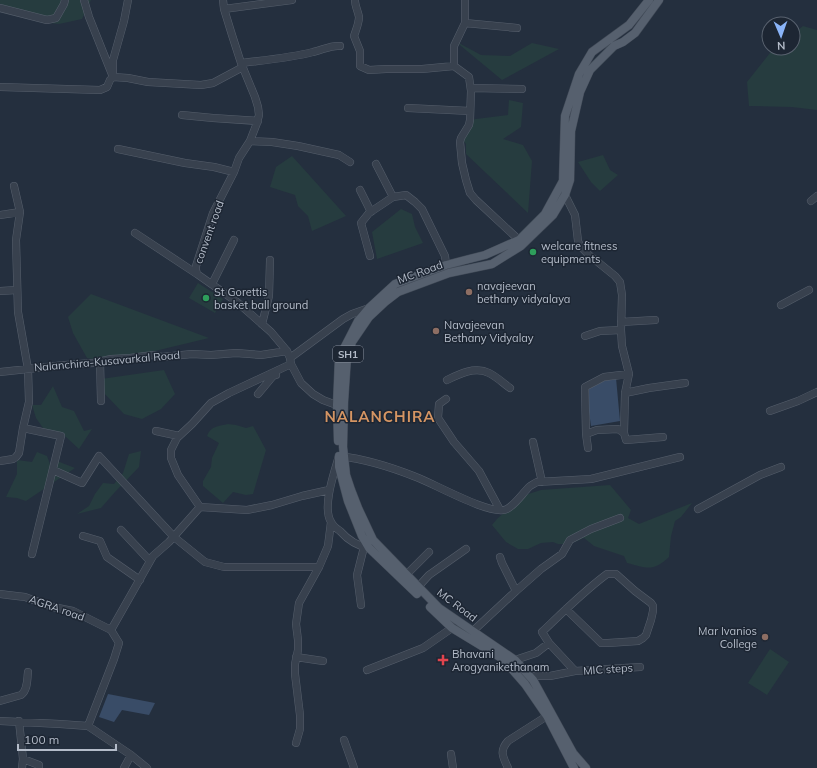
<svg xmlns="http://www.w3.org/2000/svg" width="817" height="768" font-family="Mulish,sans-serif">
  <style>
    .green { fill: #263c3f }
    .water { fill: #394c67 }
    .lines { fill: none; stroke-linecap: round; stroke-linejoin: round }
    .minor-casing { stroke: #565f6c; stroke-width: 8 }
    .major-casing { stroke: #414a57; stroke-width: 9 }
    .minor { stroke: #38414e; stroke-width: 7 }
    .major { stroke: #56606e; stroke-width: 8 }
    .leisure-dot { fill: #2e9e5b; stroke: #1d2633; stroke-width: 1.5 }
    .education-dot { fill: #8d6e63; stroke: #1d2633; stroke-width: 1.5 }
    .health-dot { fill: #e0444e; stroke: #1d2633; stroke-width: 1.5 }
    .labels { text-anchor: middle; stroke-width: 3; stroke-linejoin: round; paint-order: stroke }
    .shield { fill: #1d2633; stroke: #878f9c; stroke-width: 1 }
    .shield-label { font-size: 10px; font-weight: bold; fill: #b4bcc9 }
    .street-label { font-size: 11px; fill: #b4bcc9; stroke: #1d2633 }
    .poi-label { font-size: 11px; fill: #b4bcc9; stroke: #1d2633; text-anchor: start }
    .district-label { font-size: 15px; font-weight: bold; letter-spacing: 1px; fill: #d59563; stroke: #1d2633 }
  </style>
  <rect width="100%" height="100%" fill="#242f3e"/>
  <!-- green -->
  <path class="green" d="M0 0H91L82 19 59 24 40 22 0 11Z
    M803 26 817 30V110L792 107 749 106 747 82 770 53 776 48H793V34Z
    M455 41 481 55 510 56 532 43 559 49 502 80Z
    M509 100 523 103 521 127 503 139 523 145 532 161 528 213 466 154V144L459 136 461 131 468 120 508 115Z
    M603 155 610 170 618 175 600 191 591 182 578 162Z
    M292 156 346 216 312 231 308 216 298 206 295 195 270 187 276 167Z
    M401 209 412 214 415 227 423 243 377 259 372 232Z
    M198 283 223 299 215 313 189 298Z
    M91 294 209 338 109 362 87 358 73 333 68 317Z
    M164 370 175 394 161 409 142 419 124 414 103 392 101 379Z
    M53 386 62 407 74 411 84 431 92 429 79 449 66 437 43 428 36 418 32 405H41Z
    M228 424 236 425 246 428 253 426 266 450 253 494 246 495 233 492 223 503 203 486V481L211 467 212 458 219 443 207 436C210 426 220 426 228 424Z
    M141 451 139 467 115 492 101 508 77 514 89 506 95 494 103 483 114 484 123 473 129 454Z
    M37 452 47 456 51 467 57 461 75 468 26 501 17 498 6 497 17 474V460L32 462Z
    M610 485 631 510 628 518 639 524 692 503 681 517 675 521 671 536 669 557C653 572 647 568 627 563L624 556 594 546 584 538 570 544H558L553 542 541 543 528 549H518L506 542 492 525 497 519 522 496 541 490Z
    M770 649 789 662 767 695 748 683Z"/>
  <!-- water -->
  <path class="water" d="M616 378 620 421 591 426 585 383Z
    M108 694 155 703 149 715 122 710 114 722 99 717Z"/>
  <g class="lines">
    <!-- minor casing -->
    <g class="minor-casing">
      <path id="minor" d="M84 0 89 17 113 77
        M223 0 224 9 232 35 241 63 255 97 258 107 259 115 257 123 250 141 239 158 234 172 213 213 196 266V270L197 274 237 302 271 332 287 351 290 358 291 364 301 383 313 394 323 400 342 407
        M355 0C355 6 358 11 359 17 359 23 356 30 354 36L360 51V66L369 70 386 69H422L454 66
        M465 0V23L454 46V66L469 77 471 91 470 120 469 125 461 138 460 142 462 163 466 180 470 193 476 200 519 240
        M0 8 47 20 56 18 64 4 65 0
        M224 9 292 0
        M465 23 517 28
        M241 63C265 60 290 58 313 52 323 50 330 45 340 46
        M113 73V60L124 21 128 0
        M0 87 100 90 107 87 110 80 113 77 128 78 148 82 201 85 213 83 243 67
        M471 88 522 89
        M408 108 470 111
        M182 115 213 118 258 121
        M250 141 272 142 298 146 339 155 350 162
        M118 149 185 163 214 167 234 172
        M376 164 393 197
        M360 190 371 212
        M565 195 575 215 578 241 580 246 589 255 615 276 620 282 622 295 621 330 622 346 629 374 625 393 624 433 626 440 663 437
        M811 201 817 196
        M0 215 20 212
        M135 233 197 274
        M370 256 361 223 369 213 393 197 406 195 415 202 422 209 445 256 446 265
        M212 284 234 240
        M0 291 17 290
        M781 305 809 290
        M621 322 655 320
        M262 324 269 296 270 260
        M585 336 600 331 621 330
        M290 358 343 319 352 314 369 308
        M100 361 101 401
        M0 372 65 365 93 363 111 359 130 358 153 355 162 357 192 354 211 355 236 353 261 355 287 351
        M447 380C459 374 475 366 489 373 497 377 503 383 510 388
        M625 393 649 388 685 383
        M258 394 273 376 276 375
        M446 399 439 404 438 418 454 442 479 471 500 510
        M770 411 798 401 817 392
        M23 428 61 436 32 554
        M156 431 179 436
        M624 433 618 429 597 430 586 434 585 387 604 377 629 374
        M586 434 588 448
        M533 442 542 482
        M0 461 13 459 16 457 19 453 23 428 29 402 28 369 18 312 16 240 20 212 14 186
        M53 470 82 483 99 456 174 537 205 562 224 567H319
        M200 507 178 475 171 458V450L177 438 192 424 211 403 229 393 291 364
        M698 509 760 475 781 467
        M121 530 150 561
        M83 536 100 541 107 557 140 580
        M369 548C357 546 348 540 340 531 337 529 333 526 331 522 322 507 334 473 339 456 365 459 391 467 416 477 433 483 492 517 507 509 516 504 522 494 529 487 531 485 534 484 537 482L591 479 680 457
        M500 557 502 563 516 591
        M406 575 429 552
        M418 587 429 575 466 549
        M0 594 8 595 25 597 53 607 73 611 111 630
        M361 605 357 575 364 547
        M473 631 516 591 541 569 562 554 570 540 591 529 620 518
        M549 643 542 632C563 612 584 591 607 574H616L635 591 651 603 653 606V611L651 620 646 635 643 638 638 641 608 643H601L597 639 566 609
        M296 657 323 661
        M515 660 536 653 549 643 575 671 550 676H530
        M367 670 423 648 452 628
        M575 671 640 667
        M0 701 21 695C28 690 27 679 28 672
        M0 721 60 724 88 726 131 755 147 768
        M19 721 23 759 22 768
        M88 726 114 659 119 643 111 630 153 556 169 542 200 507 247 510 272 505 302 496 329 490
        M344 740 354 768
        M296 743 300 729V715L295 674V664L298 650V640L296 624 299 603 319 567 328 546 331 522
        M451 754 453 768
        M23 759 39 765V768
        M124 768 131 755
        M508 768C503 757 499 751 508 741L547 716"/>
    </g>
    <!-- major casing -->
    <g class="major-casing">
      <path id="major" d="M338 441 337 405 339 358 358 321 369 308 395 284 446 265 485 255 519 240 545 214 563 181 565 116 579 74 592 52 629 25 649 0
        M339 456V467L348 501 362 536 369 548 417 594
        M430 607 452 628 503 659 525 684 547 716 574 768
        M586 768 573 753 533 680 515 660 439 608 373 540 358 508 351 490 346 475 344 456 343 447 344 402 347 357 352 342 369 317 385 302 398 292 449 273 492 264 521 246 553 215 565 195 570 180 571 131 580 92 590 70 614 46 623 42 635 33 659 0"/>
    </g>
    <!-- minor -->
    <use href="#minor" class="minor"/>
    <!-- major -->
    <use href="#major" class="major"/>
  </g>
  <!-- markers -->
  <g class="leisure-dot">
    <circle cx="533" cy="252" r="4"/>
    <circle cx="206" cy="298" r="4"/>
  </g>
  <g class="education-dot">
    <circle cx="469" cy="292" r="4"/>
    <circle cx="436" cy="331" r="4"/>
    <circle cx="765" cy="637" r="4"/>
  </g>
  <path class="health-dot" d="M441 654h4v4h4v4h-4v4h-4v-4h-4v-4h4z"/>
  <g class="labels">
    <!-- shield labels -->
    <rect class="shield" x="333" y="346" width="30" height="16" rx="3"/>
    <g class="shield-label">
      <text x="348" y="358">SH1</text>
    </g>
    <!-- street labels -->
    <g class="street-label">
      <text transform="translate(209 232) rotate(-70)" y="4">convent road</text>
      <text transform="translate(420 272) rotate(-20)" y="4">MC Road</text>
      <text transform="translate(107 361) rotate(-5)" y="4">Nalanchira-Kusavarkal Road</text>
      <text transform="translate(457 605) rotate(37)" y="4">MC Road</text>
      <text transform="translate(57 608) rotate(19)" y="4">AGRA road</text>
      <text transform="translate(608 669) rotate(-4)" y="4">MIC steps</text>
    </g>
    <!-- poi labels -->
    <g class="poi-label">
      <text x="541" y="250">welcare fitness<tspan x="541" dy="13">equipments</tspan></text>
      <text x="477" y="290">navajeevan<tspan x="477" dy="13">bethany vidyalaya</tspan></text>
      <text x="214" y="296">St Gorettis<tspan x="214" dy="13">basket ball ground</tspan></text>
      <text x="444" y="329">Navajeevan<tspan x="444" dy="13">Bethany Vidyalay</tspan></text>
      <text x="757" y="635" text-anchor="end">Mar Ivanios<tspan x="757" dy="13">College</tspan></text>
      <text x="452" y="658">Bhavani<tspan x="452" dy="13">Arogyanikethanam</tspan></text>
    </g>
    <!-- district labels -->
    <g class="district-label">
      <text x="380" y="422">NALANCHIRA</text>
    </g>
  </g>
  <!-- north arrow -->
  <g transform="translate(781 36) rotate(178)"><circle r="19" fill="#1d2633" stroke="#59626f"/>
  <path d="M0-3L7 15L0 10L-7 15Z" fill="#8ab4f8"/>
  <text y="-6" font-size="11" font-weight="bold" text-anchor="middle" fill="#b4bcc9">N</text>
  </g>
  <!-- scale -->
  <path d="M18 744v6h98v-6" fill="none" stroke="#b4bcc9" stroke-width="2"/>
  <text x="24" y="744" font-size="12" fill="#b4bcc9" stroke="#1d2633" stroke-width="3" paint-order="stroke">100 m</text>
</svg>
